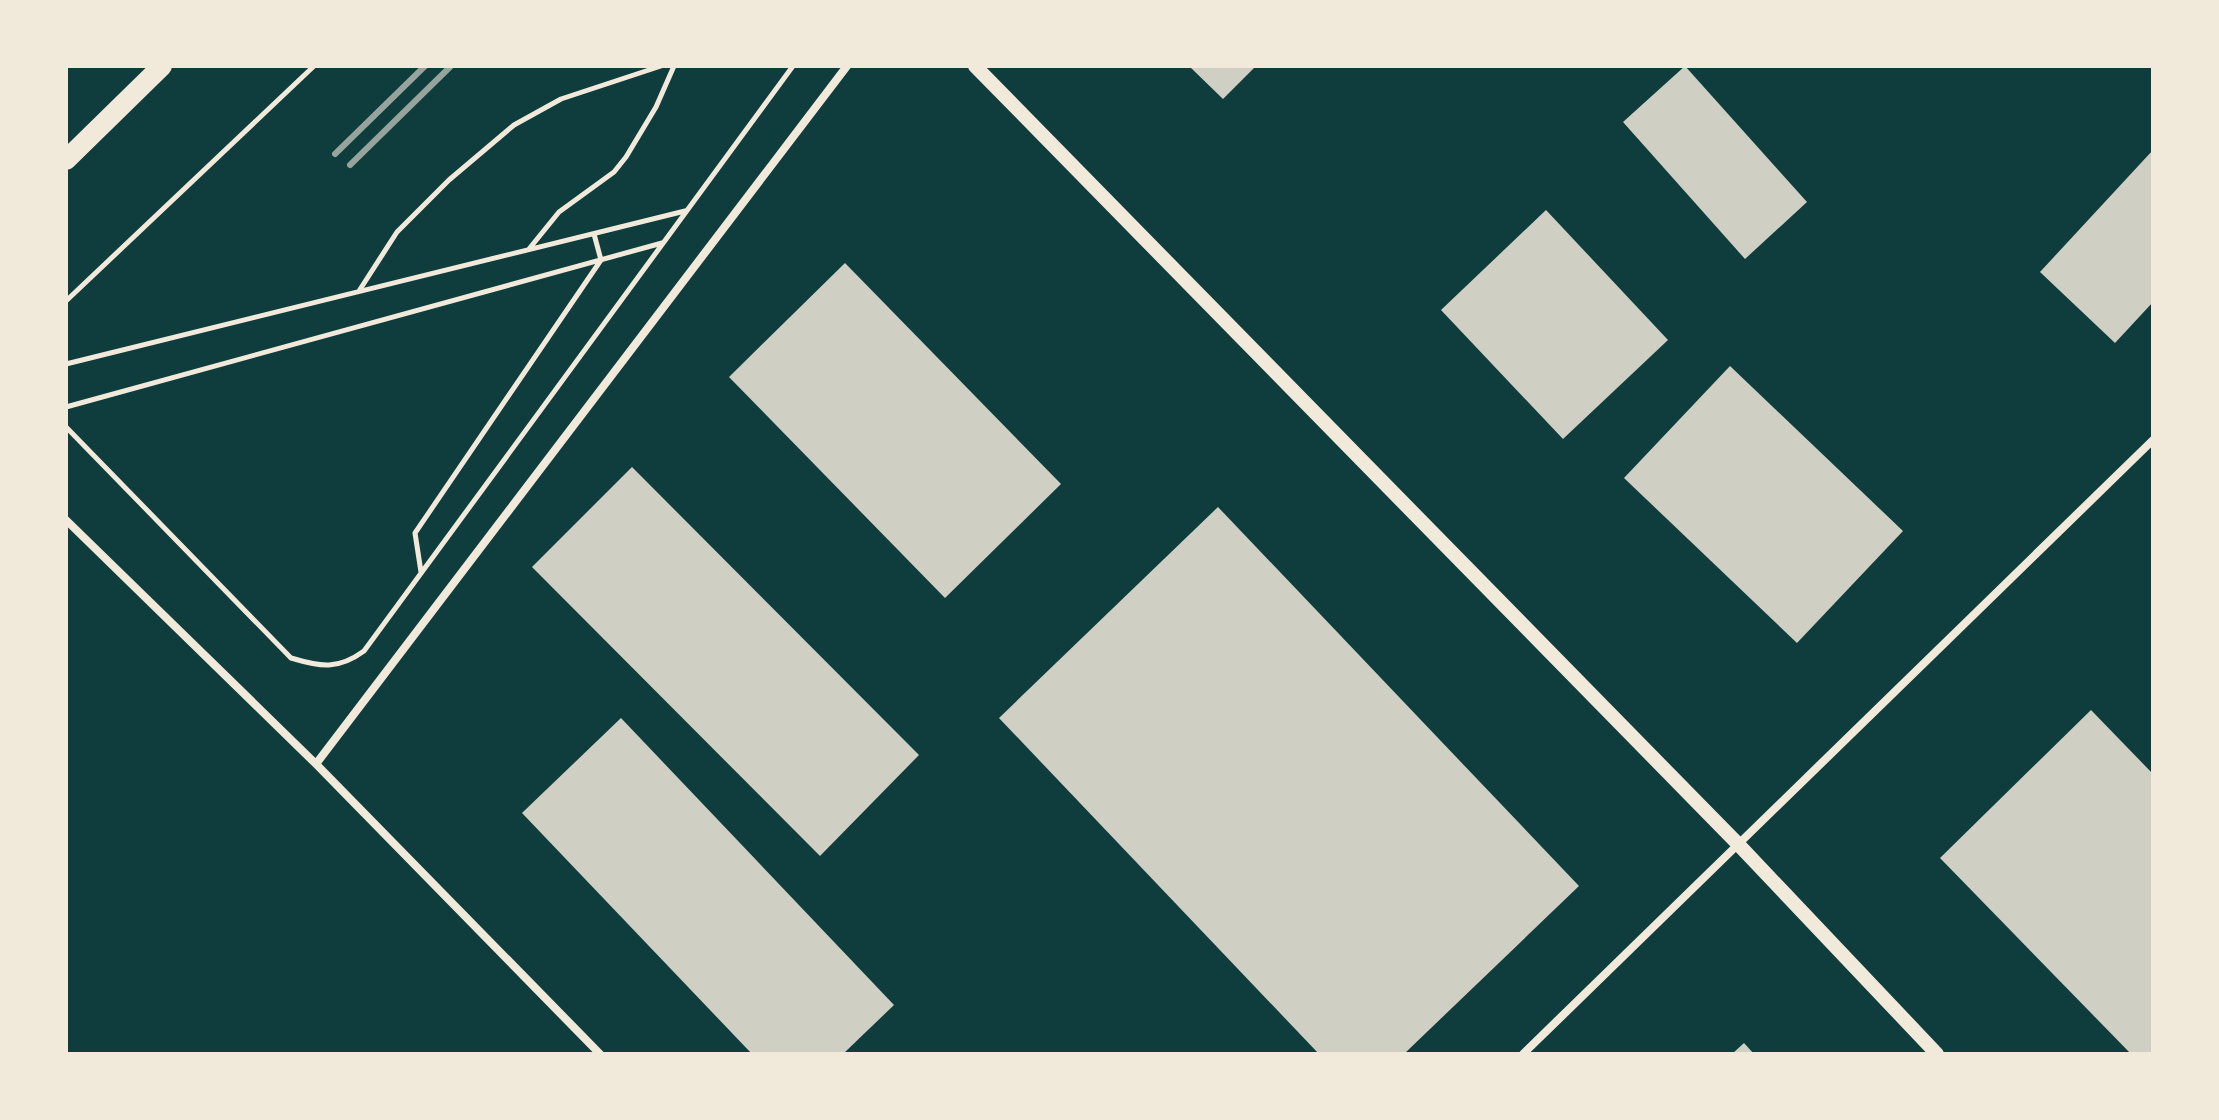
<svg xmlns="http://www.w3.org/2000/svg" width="2219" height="1120" font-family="'Noto Sans',sans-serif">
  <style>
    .building { fill: #cfcfc3 }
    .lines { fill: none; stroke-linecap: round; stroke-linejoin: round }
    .path { stroke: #f1e9da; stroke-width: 5 }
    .minor { stroke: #f1e9da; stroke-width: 8 }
    .tertiary { stroke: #f1e9da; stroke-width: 14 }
    .primary { stroke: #f1e9da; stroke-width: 20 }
    .rail { stroke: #97a49c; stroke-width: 6 }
  </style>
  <rect width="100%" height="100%" fill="#0f3d3e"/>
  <!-- building -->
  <path class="building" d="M1189 66H1256L1223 99Z
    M1685 66 1807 202 1745 259 1623 122Z
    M2153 150V302L2115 343 2040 272Z
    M1546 210 1668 340 1563 439 1441 310Z
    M845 263 1061 484 945 598 729 377Z
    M1730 366 1903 531 1797 643 1624 478Z
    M632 467 919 755 820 856 532 567Z
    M1218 507 1579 886 1404 1054H1319L999 718Z
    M2091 710 2153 774V1054H2131L1940 858Z
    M621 718 894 1005 843 1054H752L522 813Z
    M1744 1043 1754 1054H1732Z"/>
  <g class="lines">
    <!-- path -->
    <path class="path" d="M529 249 559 212 614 172 626 157 656 107 674 66
      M359 291 397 232 449 180 514 125 561 99 661 66
      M66 301 314 66
      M66 364 685 211
      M66 407 662 243
      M66 427 291 658C321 667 338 670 364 651L793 66
      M421 572 415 533 601 260 594 234"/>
    <!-- minor -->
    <path class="minor" d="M66 520 316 764 600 1054
      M316 764 847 66
      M1523 1054 2153 440"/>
    <!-- tertiary -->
    <path class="tertiary" d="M975 66 1738 844 1937 1054"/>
    <!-- primary -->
    <path class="primary" d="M66 160 162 66"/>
    <!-- rail -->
    <path class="rail" d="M335 154 425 66
      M350 165 451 66"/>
  </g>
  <!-- border -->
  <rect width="2219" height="1120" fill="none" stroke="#f1e9da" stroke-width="136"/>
</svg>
